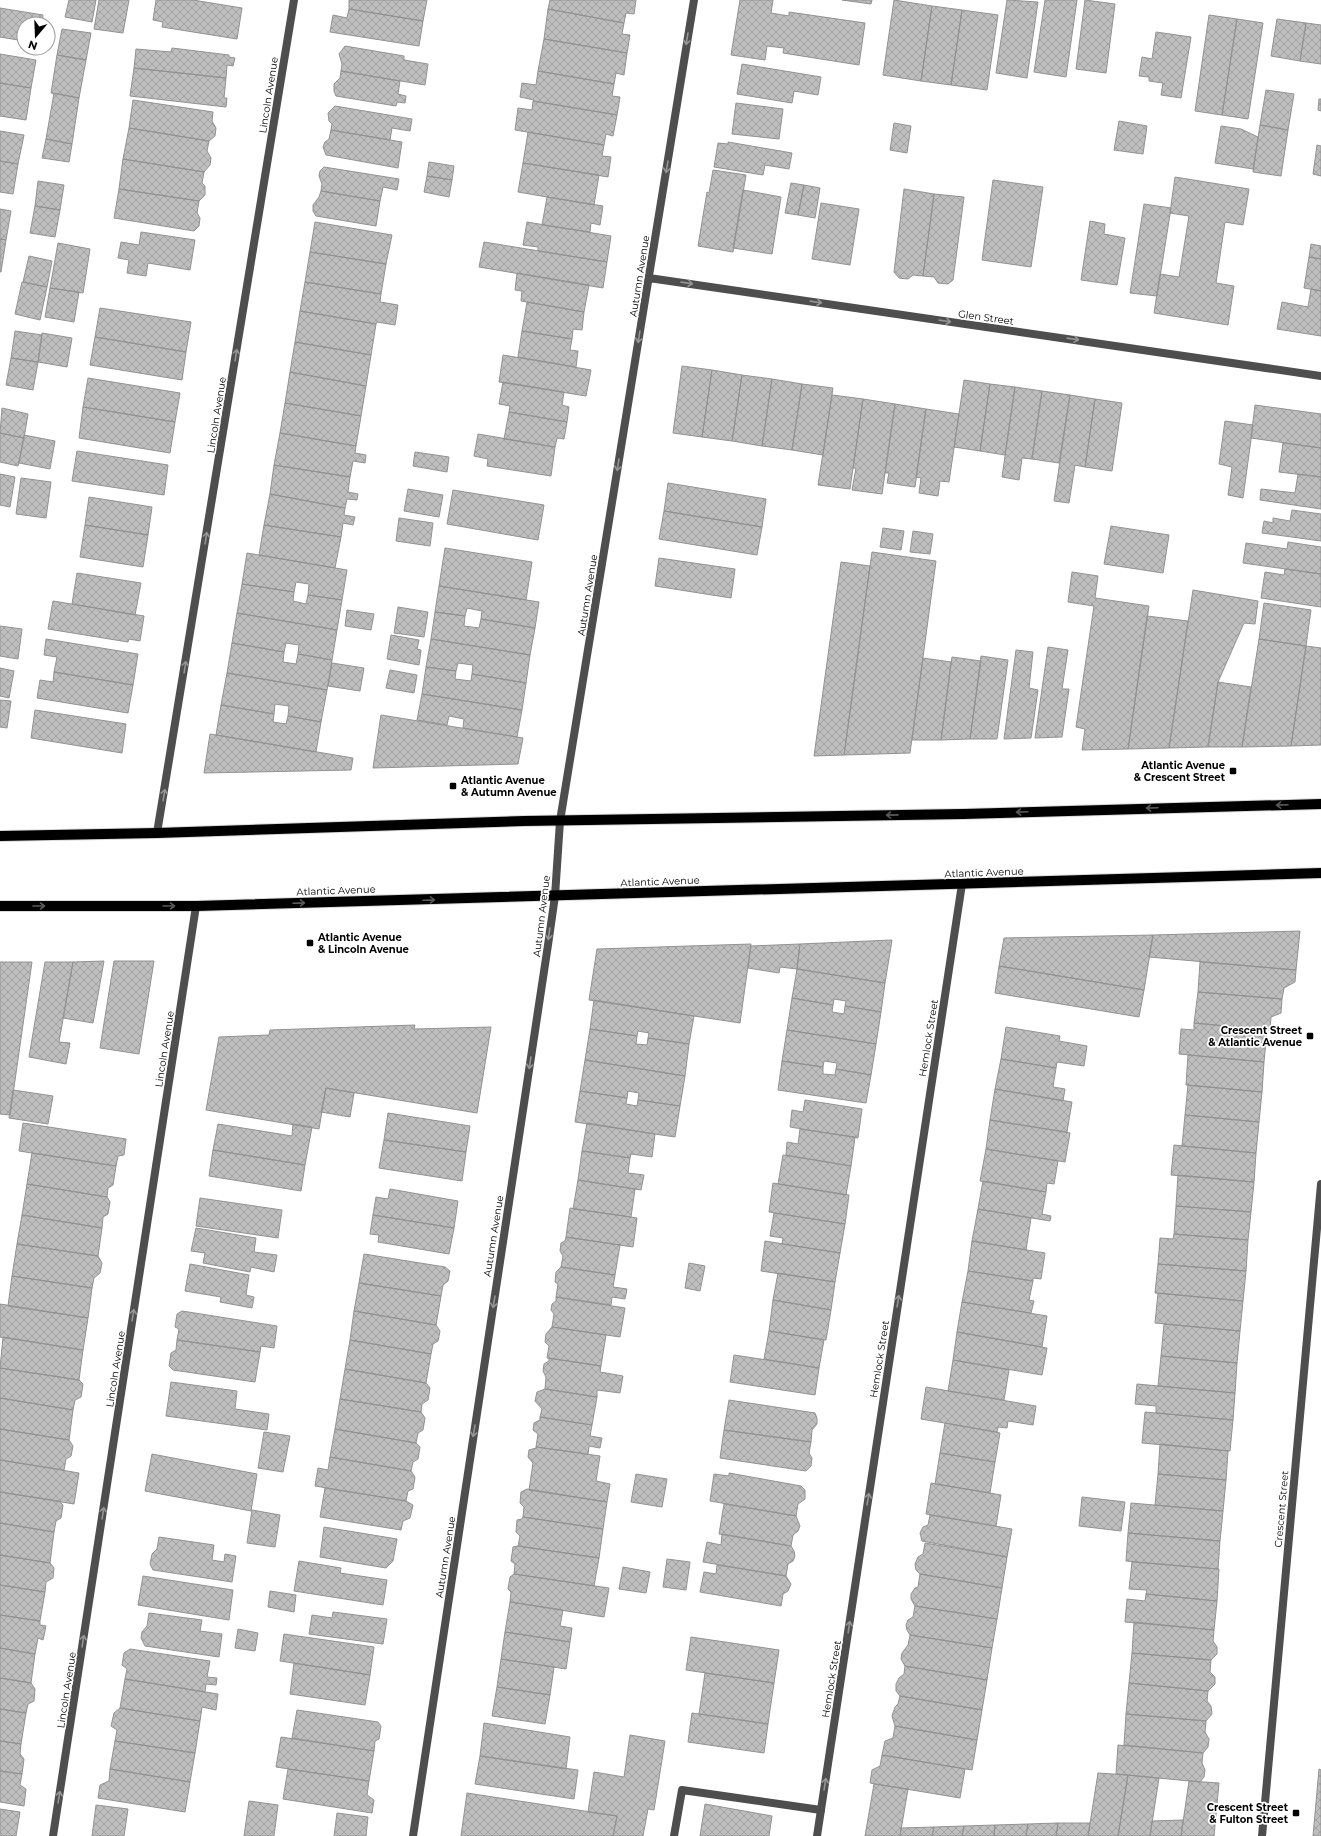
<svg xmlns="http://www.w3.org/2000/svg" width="1321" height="1836" font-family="Montserrat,sans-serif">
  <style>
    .building { fill: url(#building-cross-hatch); stroke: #929292 }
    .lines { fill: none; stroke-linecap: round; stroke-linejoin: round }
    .primary-casing { stroke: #dbdbdb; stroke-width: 12 }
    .service { stroke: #4e4e4e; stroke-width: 8 }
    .minor { stroke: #4e4e4e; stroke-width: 8 }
    .primary { stroke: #000; stroke-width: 10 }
    .oneway { stroke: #959595 }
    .oneway2 { stroke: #595959 }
    .poi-dot { fill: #000; stroke: #fff; stroke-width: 1.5 }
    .labels { text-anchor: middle; stroke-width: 3.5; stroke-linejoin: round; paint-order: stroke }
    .street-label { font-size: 10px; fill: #000; stroke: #fff }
    .poi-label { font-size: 10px; font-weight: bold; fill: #000; stroke: #fff; text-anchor: end }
  </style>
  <defs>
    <pattern id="building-cross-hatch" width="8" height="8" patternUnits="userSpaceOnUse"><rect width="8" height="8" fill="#bebebe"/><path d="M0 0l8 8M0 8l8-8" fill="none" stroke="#a2a2a2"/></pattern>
  </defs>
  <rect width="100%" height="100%" fill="#fff"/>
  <!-- building -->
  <path class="building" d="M69 0H96L92 22 65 17Z
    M99 0H129L123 33 94 29Z
    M156 0H193L242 8 237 39 162 27 163 22 153 20Z
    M349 0H427L423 21 349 9Z
    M550 0H636L634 14 626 13 624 23 548 9Z
    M740 0H773L771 13 789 16V12L865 23 859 65 783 53 784 48 767 46 765 60 731 55Z
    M842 0H872L871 4Z
    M894 0 932 6 921 81 883 75Z
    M1007 0 1038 2 1027 78 996 73Z
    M1045 0H1077L1066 77 1034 72Z
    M1085 0 1115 4 1106 73 1076 69Z
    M932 6 962 10 951 85 921 81Z
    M0 8 43 15 42 24H24V41L0 37Z
    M349 9 423 21 419 46 330 32 333 15 347 18Z
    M548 9 624 23 622 34 630 35 627 53 544 39Z
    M962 10 998 15 987 90 951 85Z
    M1209 15 1237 19 1222 115 1195 111Z
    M1237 19 1263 23 1248 119 1222 115Z
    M1277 19 1306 23 1300 61 1271 56Z
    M1306 23 1321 25V64L1300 61Z
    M62 29 91 33 86 60 57 55Z
    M1156 32 1191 37 1181 98 1161 95 1163 83 1149 81V77L1139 76 1142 57 1152 59Z
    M544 39 627 53 624 75 616 73 614 84 538 71Z
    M345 46 404 56V60L428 64 425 85 341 71 342 64 339 54Z
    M172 48 229 55V57L235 58 233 66 227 65 226 78 134 68 136 49 171 52Z
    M0 54 36 60 31 88 0 83Z
    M57 55 86 60 79 98 51 93Z
    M742 64 821 77 818 95 794 91 792 103 737 94Z
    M134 68 226 78 224 98H227L226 107 130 96Z
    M341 71 400 81 398 94 406 96 405 103 397 102 396 106 336 96 334 91V84L340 78Z
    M538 71 614 84 612 96 620 97 617 115 533 101 534 100 520 97 522 83 536 85Z
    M0 83 31 88 26 120 0 116Z
    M1266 90 1294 94 1288 130 1260 125Z
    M54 93 79 98 72 144 46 139Z
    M1319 99H1321V111L1318 110Z
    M133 100 213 112 212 121 216 128 215 136 209 141 129 128Z
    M533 101 617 115 613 136 606 134 604 145 515 130 518 108 532 110Z
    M736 103 783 109 779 139 732 134Z
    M335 106 412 119 410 131 392 128 390 140 331 130 332 124 329 121 328 113Z
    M1119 121 1147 126 1143 154 1114 150Z
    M894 123 911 126 907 153 890 150Z
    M1260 125 1288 130 1281 176 1253 172Z
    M1221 126 1241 129 1258 137 1253 169 1215 163Z
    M129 128 209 141 207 151 211 158 210 165 204 172 123 159Z
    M331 130 402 142 398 168 326 155 323 147 325 142 329 139Z
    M0 131 24 135 18 164 0 161Z
    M528 132 604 145 602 156 611 157 608 177 523 163Z
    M46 139 72 144 69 162 42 158Z
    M728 142 792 153 789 169 765 165 763 175 714 167 718 143 728 144Z
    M1317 145 1321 146V176L1313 174Z
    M123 159 204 172 202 183 205 186V195L199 201 119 189Z
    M0 161 18 164 13 194 0 192Z
    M429 162 454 166 452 180 427 176Z
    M523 163 599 175 594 205 518 192Z
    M324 167 399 179 397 190 383 187 380 201 321 191 322 184 319 176 320 171Z
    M713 170 746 175 733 252 698 246 707 192 709 193Z
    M427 176 452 180 449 197 424 192Z
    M1175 177 1249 189 1243 225 1225 222 1216 283 1234 286 1228 325 1154 313 1160 274 1179 277 1189 216 1170 213Z
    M993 180 1043 187 1031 267 982 260Z
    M38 181 64 185 60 210 35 206Z
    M791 183 804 185 798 215 785 213Z
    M804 185 820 188 815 218 798 215Z
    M119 189 199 201 197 213 200 218 199 226 194 231 114 218Z
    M904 189 934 194 923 276 913 275 908 279 899 278 894 272Z
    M743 190 781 197 772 254 733 248Z
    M321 191 380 201 376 226 316 216 313 211V205L319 197Z
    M934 194 964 197 953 280 948 284 938 283 934 277 923 276Z
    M547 197 603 206 600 225 591 223 590 232 542 225Z
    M821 203 859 209 850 265 812 259Z
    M1144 204 1171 208 1157 296 1130 293Z
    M35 206 60 210 55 237 30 233Z
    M0 209 11 211 6 240 0 239Z
    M1090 221 1105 224 1104 234 1125 238 1117 285 1081 280Z
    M315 222 392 235 386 264 310 252Z
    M527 222 611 236 607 262 538 251V247L523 245Z
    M141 232 195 240 190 270 148 263 146 276 127 273 129 260 118 258 121 242 139 245Z
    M0 239 6 240 1 272H0Z
    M484 242 607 262 603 288 479 267Z
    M58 243 90 249 83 293 50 288Z
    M1311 244 1321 246V259L1309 257Z
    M310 252 386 264 381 294 305 282Z
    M29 256 52 261 47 287 23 282Z
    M1309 257 1321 259V291L1304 288Z
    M517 273 589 285 584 312 521 301 522 291 515 290Z
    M22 282 47 287 40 320 15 314Z
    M305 282 381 294 380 302 398 305 395 325 377 322 376 324 300 311Z
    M50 288 79 292 74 322 45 317Z
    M1311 289 1321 291V336L1277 329 1282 302 1308 307Z
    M527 302 584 312 582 330 573 329 572 339 522 331Z
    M100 308 191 322 186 352 95 337Z
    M300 311 376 324 371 355 295 342Z
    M15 331 42 335 38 362 11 358Z
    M522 331 572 339 570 350 578 351 576 367 518 357Z
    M42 333 72 338 67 367 38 362Z
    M95 337 186 352 182 380 90 365Z
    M295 342 371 355 366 386 290 372Z
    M503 355 591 370 586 396 499 382Z
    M11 358 38 362 33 390 6 385Z
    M682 366 712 370 702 437 673 433Z
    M712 370 742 375 732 441 702 437Z
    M290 372 366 386 361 416 285 403Z
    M742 375 772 379 762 446 732 441Z
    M88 378 180 393 175 422 83 407Z
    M772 379 802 384 792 450 762 446Z
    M964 380 990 384 980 451 954 447Z
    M503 382 564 392 562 405 569 407 567 422 509 412 510 406 499 404Z
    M802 384 833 388 823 455 792 450Z
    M990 384 1015 387 1005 455 980 451Z
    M1015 387 1042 391 1032 459 1022 458 1019 480 1002 477Z
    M1042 391 1070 395 1059 463 1032 459Z
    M832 395 863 399 850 489 818 485Z
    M1070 395 1095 399 1085 467 1075 465 1069 503 1054 501Z
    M863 399 895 404 882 494 852 490 856 468H853Z
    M1095 399 1122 403 1112 471 1085 467Z
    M285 403 361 416 356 446 280 433Z
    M895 404 926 409 915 487 887 483 889 473H885Z
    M1255 405 1321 414V448L1251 438Z
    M83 407 175 422 170 453 79 438Z
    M2 408 28 414 24 438 0 433Z
    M926 409 959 414 949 482 940 481 938 496 919 493 921 478 916 477Z
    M509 412 567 422 564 439 557 438 555 447 504 439Z
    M1225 421 1253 425 1243 498 1228 495 1232 467 1219 464Z
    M0 433 24 438 18 466 0 462Z
    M280 433 356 446 355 453 366 455 365 463 353 461 350 477 274 465Z
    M478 434 555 447 551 476 487 466 488 459 474 456Z
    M24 435 55 441 50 469 19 463Z
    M1283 443 1321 448V477L1279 472Z
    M77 451 168 465 164 495 72 481Z
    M415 452 449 457 447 472 413 466Z
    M274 465 350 477 348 492 358 494 357 500 347 499 345 508 270 494Z
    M0 474 15 477 10 507 0 505Z
    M1298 474 1321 477V509L1260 500 1261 489 1295 493Z
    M21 478 51 482 46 518 16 514Z
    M668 483 766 499 762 527 664 511Z
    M408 489 443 495 439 517 404 511Z
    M453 490 544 505 538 540 447 524Z
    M270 494 345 508 344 515 355 517 353 525 343 523 341 537 264 525Z
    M89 497 152 507 148 535 85 525Z
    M1292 510 1321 514V541L1262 533 1264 521 1273 523V518L1290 521Z
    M664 511 762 527 757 555 659 539Z
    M399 518 433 523 430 546 396 541Z
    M85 525 148 535 143 567 80 557Z
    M264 525 341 537 335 568 259 555Z
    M1111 526 1169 535 1163 573 1104 564Z
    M883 528 904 531 901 550 880 547Z
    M913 531 933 534 930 554 910 552Z
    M1288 542 1321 547V574L1243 563 1246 543 1287 549Z
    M445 548 532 562 526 600 439 586Z
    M872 552 936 561 910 753 844 755Z
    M247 553 347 570 342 600 308 595 309 584 296 582 294 592 242 584Z
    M659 558 735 569 731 598 655 586Z
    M841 562 870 566 844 755 814 756Z
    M1285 569 1321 574V607L1261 598 1265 572 1284 575Z
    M1072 572 1098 576 1095 598 1149 606 1128 749 1082 750 1085 729 1076 727 1094 606 1068 602Z
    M77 573 141 583 135 615 72 604Z
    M242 584 294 592 293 601 306 604 308 595 342 600 337 630 237 613Z
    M439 586 539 602 535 628 481 619 482 611 467 608 465 616 435 612Z
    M1193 590 1258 601 1255 624 1244 623 1218 682 1208 747 1169 748Z
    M53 601 144 616 140 641 129 639 128 642 48 629Z
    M1264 603 1311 610 1306 646 1259 639Z
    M398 607 428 612 424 637 394 633Z
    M347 610 374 614 371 630 345 626Z
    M435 612 465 616 464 626 479 628 481 619 535 628 530 655 431 639Z
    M237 613 337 630 332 660 298 654 299 645 286 643 284 652 232 643Z
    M1147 616 1188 621 1169 748 1128 749Z
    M0 626 22 629 18 659 0 656Z
    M391 635 419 640 417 649 421 650 419 665 387 659Z
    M46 639 138 654 133 685 54 672 57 657 44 655Z
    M431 639 530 655 526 683 472 674 473 665 458 663 456 671 426 667Z
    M1259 639 1306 646 1291 746 1242 747Z
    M232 643 284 652 283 662 296 664 298 654 332 660 327 690 227 673Z
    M1306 646 1321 648V745L1291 746Z
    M1048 647 1068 650 1062 689H1069L1062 737 1035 738Z
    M1016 650 1033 652 1029 688 1038 690 1031 738 1004 739Z
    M981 656 1008 660 997 739H970Z
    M952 657 981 661 970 739 941 740Z
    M923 658 951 662 941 740H912Z
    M332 663 364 668 360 691 328 686Z
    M426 667 456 671 455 679 471 681 472 674 526 683 522 710 422 694Z
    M0 668 14 671 9 698 0 696Z
    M390 670 417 675 414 693 386 688Z
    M54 672 133 685 128 713 37 698 40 680 53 682Z
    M227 673 327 690 321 722 288 716 289 706 275 704 274 714 221 705Z
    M1218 682 1251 687 1242 747H1208Z
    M422 694 522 710 517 737 463 728 464 719 449 716 447 725 417 720Z
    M0 700 11 701 7 728 0 727Z
    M221 705 274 714 273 722 286 724 288 716 321 722 316 752 216 735Z
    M35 710 126 724 122 753 31 738Z
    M381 715 523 738 518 764 373 768Z
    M210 734 353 758 351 770 204 773Z
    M1300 931 1296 970 1149 957 1153 935Z
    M1153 935 1144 990 999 966 1004 938Z
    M892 940 885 983 797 969 800 944Z
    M751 944 740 1023 589 1000 597 949Z
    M800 944 797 969 780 967 779 973 748 968 751 946Z
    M104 961 93 1023 63 1018 73 962Z
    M114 961H154L139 1054 100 1048Z
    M0 962H32L10 1115 0 1114Z
    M45 962H73L59 1042 70 1043 66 1064 29 1057Z
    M1200 962 1296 970 1295 982 1284 988 1282 999 1198 992Z
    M999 966 1144 990 1139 1017 995 993Z
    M797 969 885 983 881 1012 845 1006 846 1001 834 999 833 1005 792 998Z
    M1198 992 1282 999 1281 1013 1271 1017 1270 1030 1194 1023Z
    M792 998 833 1005 832 1012 844 1014 845 1006 881 1012 876 1044 787 1030Z
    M594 1000 694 1016 689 1044 648 1038 649 1033 638 1031 637 1036 590 1029Z
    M1194 1023 1267 1030 1264 1062 1179 1054 1181 1029 1194 1030Z
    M415 1025 414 1029 491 1027 477 1113 326 1088 319 1129 206 1110 219 1037 269 1035 270 1030Z
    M1006 1027 1060 1036 1059 1041 1087 1046 1084 1066 1057 1062 1056 1068 1001 1059Z
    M590 1029 637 1036 636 1044 647 1045 648 1038 689 1044 685 1076 585 1060Z
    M787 1030 876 1044 871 1075 836 1069 837 1063 824 1061 823 1067 782 1061Z
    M1188 1055 1264 1062 1262 1092 1186 1085Z
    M1001 1059 1056 1068 1053 1087 1065 1089 1063 1101 995 1089Z
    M585 1060 685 1076 680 1106 638 1100 639 1093 628 1091 627 1098 580 1091Z
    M782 1061 823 1067V1074L835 1075 836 1069 871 1075 866 1103 778 1090Z
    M1188 1085 1262 1092 1259 1122 1185 1115Z
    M326 1088 354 1093 350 1117 321 1112Z
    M995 1089 1072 1102 1067 1132 990 1120Z
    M13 1090 53 1096 48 1124 9 1118Z
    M580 1091 627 1098 626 1104 637 1106 638 1100 680 1106 675 1137 575 1122Z
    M805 1100 862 1109 858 1138 790 1127 792 1110 803 1112Z
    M388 1113 470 1126 466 1152 384 1140Z
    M1185 1115 1259 1122 1256 1153 1182 1146Z
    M990 1120 1070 1133 1065 1162 986 1149Z
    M23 1123 126 1139 124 1155 118 1156 116 1166 19 1151Z
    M587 1123 655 1134 652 1157 631 1154 630 1158 582 1151Z
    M218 1124 292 1136 293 1124 312 1127 305 1165 213 1150Z
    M800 1129 855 1137 851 1166 786 1155 787 1142 798 1144Z
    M384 1140 466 1152 462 1181 379 1168Z
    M1174 1145 1256 1153 1254 1182 1171 1175Z
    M986 1149 1058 1161 1054 1184 1047 1183 1046 1192 980 1181Z
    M213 1150 305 1165 301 1191 209 1176Z
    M582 1151 630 1158 628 1173 644 1175 641 1190 578 1180Z
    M32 1153 116 1166 113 1185 108 1188 107 1197 27 1184Z
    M783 1155 851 1166 846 1195 778 1184Z
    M1178 1175 1254 1182 1251 1212 1176 1206Z
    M578 1180 635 1189 631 1217 573 1209Z
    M983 1181 1046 1192 1042 1214 1051 1216 1050 1221 978 1209Z
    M773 1183 849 1195 845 1224 769 1212Z
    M27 1184 107 1197 110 1202 108 1214 103 1217 102 1228 22 1215Z
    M390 1189 458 1201 454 1228 373 1215 376 1197 388 1199Z
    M200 1198 282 1210 278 1238 196 1226Z
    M1176 1206 1251 1212 1248 1240 1174 1234Z
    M570 1208 637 1218 633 1247 566 1237Z
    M978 1209 1031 1218 1026 1250 972 1241Z
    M774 1213 845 1224 840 1253 782 1244 783 1238 770 1236Z
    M22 1215 102 1228 98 1256 17 1244Z
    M373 1215 454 1228 449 1254 378 1242 379 1235 370 1234Z
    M196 1228 256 1238 254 1252 277 1255 274 1272 251 1267 250 1272 203 1263 205 1253 191 1251Z
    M1174 1234 1248 1240 1246 1271 1158 1264 1160 1238 1173 1239Z
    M566 1237 620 1245 615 1275 561 1267 563 1256 560 1251 561 1243 565 1241Z
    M765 1241 840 1253 835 1282 761 1271Z
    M972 1241 1045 1253 1041 1279 1033 1278V1281L968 1271Z
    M17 1244 98 1256 102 1263 100 1273 94 1278 92 1288 12 1276Z
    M364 1254 445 1267 450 1271 448 1281 443 1285 441 1296 359 1283Z
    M689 1263 705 1266 700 1291 685 1288Z
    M190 1264 249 1275 246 1295 254 1297 252 1308 220 1302 221 1297 185 1291Z
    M1158 1264 1246 1271 1243 1301 1155 1293Z
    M561 1267 615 1275 613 1287 627 1289 625 1299 612 1297 611 1305 556 1297 558 1284 555 1282 556 1272Z
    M968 1271 1033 1281 1029 1300 1034 1301 1031 1313 962 1302Z
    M778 1273 835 1282 831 1310 773 1300Z
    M12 1276 92 1288 88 1318 8 1306Z
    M359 1283 441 1296 436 1325 354 1311Z
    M1158 1293 1243 1301 1240 1331 1155 1323Z
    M556 1297 625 1308 620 1337 552 1327 554 1314 551 1310 552 1304 556 1301Z
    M773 1300 831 1310 826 1340 769 1331Z
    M962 1302 1047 1316 1042 1347 957 1332Z
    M0 1304 88 1318 83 1350 0 1337Z
    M182 1311 277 1326 274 1348 261 1346 260 1352 177 1340 179 1329 175 1327 177 1314Z
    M354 1311 436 1325 440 1331 438 1341 433 1344 431 1354 350 1340Z
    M1164 1324 1240 1331 1237 1363 1161 1356Z
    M552 1327 606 1335 601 1366 547 1358 549 1346 545 1342 546 1334Z
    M769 1331 824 1340 819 1368 764 1359Z
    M957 1332 1047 1348 1042 1375 953 1360Z
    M3 1337 83 1350 79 1380 0 1368Z
    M177 1340 260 1352 255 1382 173 1370 169 1366 171 1353 176 1350Z
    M350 1340 431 1354 426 1383 345 1369Z
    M734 1355 819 1368 815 1395 730 1382Z
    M1161 1356 1237 1363 1235 1393 1158 1386Z
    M549 1358 601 1366 600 1372 623 1376 620 1393 597 1390V1397L545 1389 546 1377 543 1371 544 1364 549 1361Z
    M953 1360 1009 1370 1004 1400 948 1391Z
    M0 1368 79 1380 83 1384 81 1397 75 1400 73 1410 0 1398Z
    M345 1369 426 1383 430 1388 428 1400 422 1404 421 1412 340 1399Z
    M171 1382 237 1391 235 1409 269 1414 267 1430 166 1416Z
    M1137 1384 1235 1393 1233 1420 1156 1413V1406L1135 1404Z
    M926 1387 1036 1406 1033 1425 1008 1421 1007 1428 998 1427 997 1432 921 1419Z
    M545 1389 597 1397 592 1425 540 1417 542 1409 535 1401 537 1392Z
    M0 1398 73 1410 69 1440 0 1429Z
    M340 1399 421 1412 425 1418 423 1430 418 1433 416 1443 335 1429Z
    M729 1400 815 1413 817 1418V1424L812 1430 811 1442 724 1430Z
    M1145 1412 1233 1420 1230 1451 1142 1443Z
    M540 1417 592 1425 590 1436 602 1438 600 1448 589 1446 588 1454 536 1447 538 1434 533 1430 534 1423 540 1420Z
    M945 1423 1000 1433 995 1462 940 1453Z
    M0 1429 69 1440 73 1446 71 1456 66 1459 64 1470 0 1460Z
    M335 1429 416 1443 420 1447 418 1459 413 1462 411 1471 330 1457Z
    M724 1430 811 1442 809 1453 812 1458 811 1466 806 1471 720 1458Z
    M264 1432 290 1436 283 1472 258 1468Z
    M1160 1444 1228 1451 1226 1480 1158 1474Z
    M536 1447 600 1456 596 1481 610 1484 607 1502 529 1490 533 1463 528 1457 529 1450 536 1448Z
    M940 1453 995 1462 990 1493 935 1484Z
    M152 1454 257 1474 251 1511 145 1491Z
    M330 1457 411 1471 415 1477 413 1489 408 1491 406 1501 315 1486 318 1468 328 1470Z
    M0 1460 79 1473 74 1504 0 1492Z
    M729 1473 801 1486 805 1490V1499L798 1504 796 1516 710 1501 714 1474 729 1476Z
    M636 1474 667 1479 662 1507 631 1502Z
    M1158 1474 1226 1480 1223 1511 1155 1505Z
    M931 1483 1001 1495 996 1526 926 1514Z
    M325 1488 406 1501 413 1505 410 1518 403 1521 401 1530 320 1517Z
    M527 1489 607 1502 603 1529 523 1517 524 1507 520 1503 521 1492Z
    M0 1492 59 1501 63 1505 61 1518 56 1521 54 1532 0 1523Z
    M1082 1497 1125 1502 1121 1531 1079 1526Z
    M1131 1503 1223 1511 1220 1541 1128 1533Z
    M724 1504 796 1516 800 1526 798 1531 793 1535 791 1546 719 1534Z
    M252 1510 280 1515 275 1547 247 1543Z
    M930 1515 1012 1529 1007 1557 922 1541 920 1533 923 1527 928 1525Z
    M523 1517 603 1529 599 1558 518 1546 520 1536 516 1532 517 1520 522 1519Z
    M0 1523 54 1532 50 1563 0 1555Z
    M324 1527 397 1539 393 1561 386 1568 320 1557Z
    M1128 1533 1220 1541 1218 1569 1126 1561Z
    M722 1534 791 1546 794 1551 795 1556 793 1561 788 1564 786 1576 703 1562 707 1542 721 1545Z
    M159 1537 214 1545 212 1560 224 1562 225 1554 236 1556 232 1582 153 1570 150 1564 152 1554 157 1549Z
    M925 1543 1007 1557 1002 1588 920 1574 916 1570 915 1564 918 1557 923 1554Z
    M518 1546 599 1558 594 1586 514 1574 515 1564 511 1561 513 1547Z
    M0 1555 50 1563 54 1568 53 1578 46 1582 45 1592 0 1585Z
    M667 1559 690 1562 686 1590 663 1587Z
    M299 1561 341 1568 340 1573 387 1580 383 1605 294 1591Z
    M1132 1562 1219 1569 1217 1601 1146 1594 1147 1590 1129 1589Z
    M717 1565 786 1576 791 1584 788 1591 783 1594 781 1606 700 1592 704 1572 716 1574Z
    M623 1567 650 1572 646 1593 619 1589Z
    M514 1574 609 1588 604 1617 510 1602 511 1592 508 1589 510 1577Z
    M920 1574 1002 1588 997 1619 915 1606 911 1599V1594L915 1588 918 1587Z
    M143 1576 233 1590 229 1620 138 1605Z
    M0 1585 45 1592 40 1621 0 1615Z
    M270 1591 296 1595 294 1612 268 1607Z
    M1146 1594 1217 1601 1214 1630 1125 1622 1127 1599 1145 1601Z
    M510 1602 563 1610 560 1626 572 1628 570 1642 505 1632Z
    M915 1606 997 1619 992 1648 910 1635 907 1630 906 1625 908 1620 913 1617Z
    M333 1612 387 1619 383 1644 309 1634 312 1615 332 1618Z
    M149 1613 202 1620 200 1631 222 1634 219 1657 145 1646 141 1638 142 1632 147 1626Z
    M0 1615 40 1621V1625L46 1626 43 1640 38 1638 35 1654 0 1648Z
    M1134 1622 1214 1630 1213 1641 1217 1647V1654L1211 1660 1132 1653Z
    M238 1629 258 1633 255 1651 235 1648Z
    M505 1632 570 1642 566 1669 501 1659Z
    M284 1634 374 1647 370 1675 280 1661Z
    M910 1635 992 1648 987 1680 905 1666 901 1659 902 1653 908 1645Z
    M691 1637 779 1650 774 1683 686 1670Z
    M0 1648 35 1654 31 1683 0 1678Z
    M130 1649 210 1661 207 1677 217 1678 216 1685 206 1684 205 1692 125 1679 127 1669 122 1665 124 1653Z
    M1132 1653 1211 1660 1210 1672 1215 1677V1684L1208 1691 1129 1683Z
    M501 1659 554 1667 550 1695 497 1687Z
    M294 1663 370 1675 365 1705 290 1694Z
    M905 1666 987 1680 982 1710 900 1696 896 1691V1684L899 1678 904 1674Z
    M705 1673 774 1683 768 1724 699 1714Z
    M0 1678 31 1683 35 1689 34 1701 28 1704 26 1713 0 1709Z
    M125 1679 218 1694 216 1710 202 1707 200 1721 120 1708Z
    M1129 1683 1208 1691 1207 1701 1211 1706 1212 1714 1206 1721 1126 1714Z
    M497 1687 550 1695 545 1724 492 1716Z
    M900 1696 982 1710 977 1740 895 1726 892 1716 895 1707 898 1704Z
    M120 1708 200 1721 195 1753 115 1741 117 1730 111 1726 114 1713Z
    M0 1709 26 1713 21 1744 0 1741Z
    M297 1710 378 1722 381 1726 379 1739 375 1741 374 1751 292 1738Z
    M692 1713 768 1724 764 1753 688 1742Z
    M1126 1714 1206 1721 1205 1732 1209 1739 1208 1747 1203 1753 1124 1745Z
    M484 1723 570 1737 566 1769 480 1756Z
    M895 1726 977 1740 972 1770 882 1755 885 1741 893 1738Z
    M630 1735 665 1741 654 1810 648 1809 643 1836H613L617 1816 588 1812 594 1772 624 1777Z
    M281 1737 374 1751 369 1781 276 1767Z
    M0 1741 21 1744 20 1754 24 1759 22 1774 0 1771Z
    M115 1741 195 1753 190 1782 110 1769Z
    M1118 1745 1203 1753 1202 1763 1205 1770 1204 1777 1200 1782 1116 1774Z
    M882 1755 965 1769 960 1798 870 1783 872 1770 880 1766Z
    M480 1756 578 1770 574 1799 475 1784Z
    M110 1769 190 1782 185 1812 98 1798 100 1785 109 1781Z
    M288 1769 369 1781 367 1795 374 1800 372 1813 283 1799Z
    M1319 1769 1321 1770V1836H1313Z
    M0 1771 22 1774 20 1785 26 1789 24 1806 0 1802Z
    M1098 1773 1128 1775 1118 1836H1088Z
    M1128 1775 1159 1778 1150 1836H1118Z
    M1189 1781 1219 1783 1214 1836H1181Z
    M874 1784 908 1789 900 1836H865Z
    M467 1793 617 1816 613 1836H461Z
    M249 1801 278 1805 274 1836H244Z
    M705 1804 772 1816 769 1836H700Z
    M96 1805 128 1809 124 1836H92Z
    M0 1809 20 1812 16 1836H0Z
    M337 1813 368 1817 366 1836H334Z
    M1183 1820 1181 1836H1150L1152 1821Z
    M1058 1823H1090L1088 1836H1056Z
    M1058 1823 1056 1836H1026L1028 1824Z
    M1028 1824 1026 1836H994L995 1825Z
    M995 1825 994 1836H962L964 1826Z
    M964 1826 962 1836H932L934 1827Z
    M934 1827 932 1836H900L901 1828Z"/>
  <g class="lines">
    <!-- primary casing -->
    <g class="primary-casing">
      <path id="primary" d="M0 836 157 833 524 821 963 814 1321 804
        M0 906H196L1321 873"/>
    </g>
    <!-- service -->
    <path class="service" d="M674 1836 682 1790 821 1810"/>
    <!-- minor -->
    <path class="minor" d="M649 278 1321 376
      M157 833 294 0
      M53 1836 196 906
      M413 1836 548 945 555 896 560 821 694 0
      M817 1836 962 884
      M1262 1836 1321 1184"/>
    <!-- primary -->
    <use href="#primary" class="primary"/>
  </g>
  <!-- one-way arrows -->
  <defs><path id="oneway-shaft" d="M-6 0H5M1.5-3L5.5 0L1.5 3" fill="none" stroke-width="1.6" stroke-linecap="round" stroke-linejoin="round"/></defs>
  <g class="oneway">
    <use href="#oneway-shaft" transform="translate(687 39) rotate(99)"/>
    <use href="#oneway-shaft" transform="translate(667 167) rotate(99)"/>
    <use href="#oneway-shaft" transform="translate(687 283) rotate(8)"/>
    <use href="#oneway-shaft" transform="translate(816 302) rotate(8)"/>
    <use href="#oneway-shaft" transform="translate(945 321) rotate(8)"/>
    <use href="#oneway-shaft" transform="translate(639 337) rotate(99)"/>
    <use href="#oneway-shaft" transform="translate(1073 339) rotate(8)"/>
    <use href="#oneway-shaft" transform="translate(236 355) rotate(-81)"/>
    <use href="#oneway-shaft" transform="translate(618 465) rotate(99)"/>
    <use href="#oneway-shaft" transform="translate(206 538) rotate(-81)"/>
    <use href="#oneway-shaft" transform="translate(185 667) rotate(-81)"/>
    <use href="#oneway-shaft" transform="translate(164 795) rotate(-81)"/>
    <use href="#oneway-shaft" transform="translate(549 934) rotate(98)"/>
    <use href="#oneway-shaft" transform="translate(530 1063) rotate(99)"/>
    <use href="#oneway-shaft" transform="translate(898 1301) rotate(-81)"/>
    <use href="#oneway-shaft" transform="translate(494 1302) rotate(99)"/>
    <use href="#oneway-shaft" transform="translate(133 1315) rotate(-81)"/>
    <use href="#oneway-shaft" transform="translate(474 1431) rotate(99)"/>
    <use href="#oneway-shaft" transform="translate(868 1499) rotate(-81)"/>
    <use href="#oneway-shaft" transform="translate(103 1513) rotate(-81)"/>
    <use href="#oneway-shaft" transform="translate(849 1627) rotate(-81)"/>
    <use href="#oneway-shaft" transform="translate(83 1641) rotate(-81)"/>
    <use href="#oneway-shaft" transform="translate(825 1784) rotate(-81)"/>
    <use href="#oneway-shaft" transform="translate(59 1797) rotate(-81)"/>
  </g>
  <g class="oneway2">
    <use href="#oneway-shaft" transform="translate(1282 805) rotate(178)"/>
    <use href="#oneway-shaft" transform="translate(1152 808) rotate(178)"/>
    <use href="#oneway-shaft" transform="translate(1022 812) rotate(178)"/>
    <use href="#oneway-shaft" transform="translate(892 815) rotate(179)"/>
    <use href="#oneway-shaft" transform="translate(429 900) rotate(-2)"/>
    <use href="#oneway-shaft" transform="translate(299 903) rotate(-2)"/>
    <use href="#oneway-shaft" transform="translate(39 906)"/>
    <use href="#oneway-shaft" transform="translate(169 906)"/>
  </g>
  <!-- markers -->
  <g class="poi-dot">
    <rect x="1229" y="767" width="8" height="8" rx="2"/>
    <rect x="449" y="782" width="8" height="8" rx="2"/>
    <rect x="306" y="939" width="8" height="8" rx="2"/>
    <rect x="1306" y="1032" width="8" height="8" rx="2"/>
    <rect x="1292" y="1809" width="8" height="8" rx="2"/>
  </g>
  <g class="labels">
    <!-- street labels -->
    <g class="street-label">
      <text transform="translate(268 95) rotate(-81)" y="4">Lincoln Avenue</text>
      <text transform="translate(639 276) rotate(-81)" y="4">Autumn Avenue</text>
      <text transform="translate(986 317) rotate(8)" y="4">Glen Street</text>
      <text transform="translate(216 415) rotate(-81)" y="4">Lincoln Avenue</text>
      <text transform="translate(587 595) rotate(-81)" y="4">Autumn Avenue</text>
      <text transform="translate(984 872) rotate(-2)" y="4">Atlantic Avenue</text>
      <text transform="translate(660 881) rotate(-2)" y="4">Atlantic Avenue</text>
      <text transform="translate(336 890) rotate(-2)" y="4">Atlantic Avenue</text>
      <text transform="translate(541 916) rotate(-83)" y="4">Autumn Avenue</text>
      <text transform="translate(928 1038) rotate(-81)" y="4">Hemlock Street</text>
      <text transform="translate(164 1049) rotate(-81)" y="4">Lincoln Avenue</text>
      <text transform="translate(493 1236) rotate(-81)" y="4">Autumn Avenue</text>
      <text transform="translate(879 1359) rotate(-81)" y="4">Hemlock Street</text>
      <text transform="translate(115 1369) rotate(-81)" y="4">Lincoln Avenue</text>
      <text transform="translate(1281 1509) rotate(-85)" y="4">Crescent Street</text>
      <text transform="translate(445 1557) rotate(-81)" y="4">Autumn Avenue</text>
      <text transform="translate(831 1679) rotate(-81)" y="4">Hemlock Street</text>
      <text transform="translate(66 1690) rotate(-81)" y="4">Lincoln Avenue</text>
    </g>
    <!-- poi labels -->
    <g class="poi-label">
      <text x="1225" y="769">Atlantic Avenue<tspan x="1225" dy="12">&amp; Crescent Street</tspan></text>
      <text x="461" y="784" text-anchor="start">Atlantic Avenue<tspan x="461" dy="12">&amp; Autumn Avenue</tspan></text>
      <text x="318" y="941" text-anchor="start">Atlantic Avenue<tspan x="318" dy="12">&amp; Lincoln Avenue</tspan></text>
      <text x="1302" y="1034">Crescent Street<tspan x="1302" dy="12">&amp; Atlantic Avenue</tspan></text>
      <text x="1288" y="1811">Crescent Street<tspan x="1288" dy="12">&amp; Fulton Street</tspan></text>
    </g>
  </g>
  <!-- north arrow -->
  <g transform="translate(36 36) rotate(199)"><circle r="19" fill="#ffffff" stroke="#999999"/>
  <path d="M0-3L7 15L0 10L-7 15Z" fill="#000000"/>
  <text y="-6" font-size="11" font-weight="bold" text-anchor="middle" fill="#000000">N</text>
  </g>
</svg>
